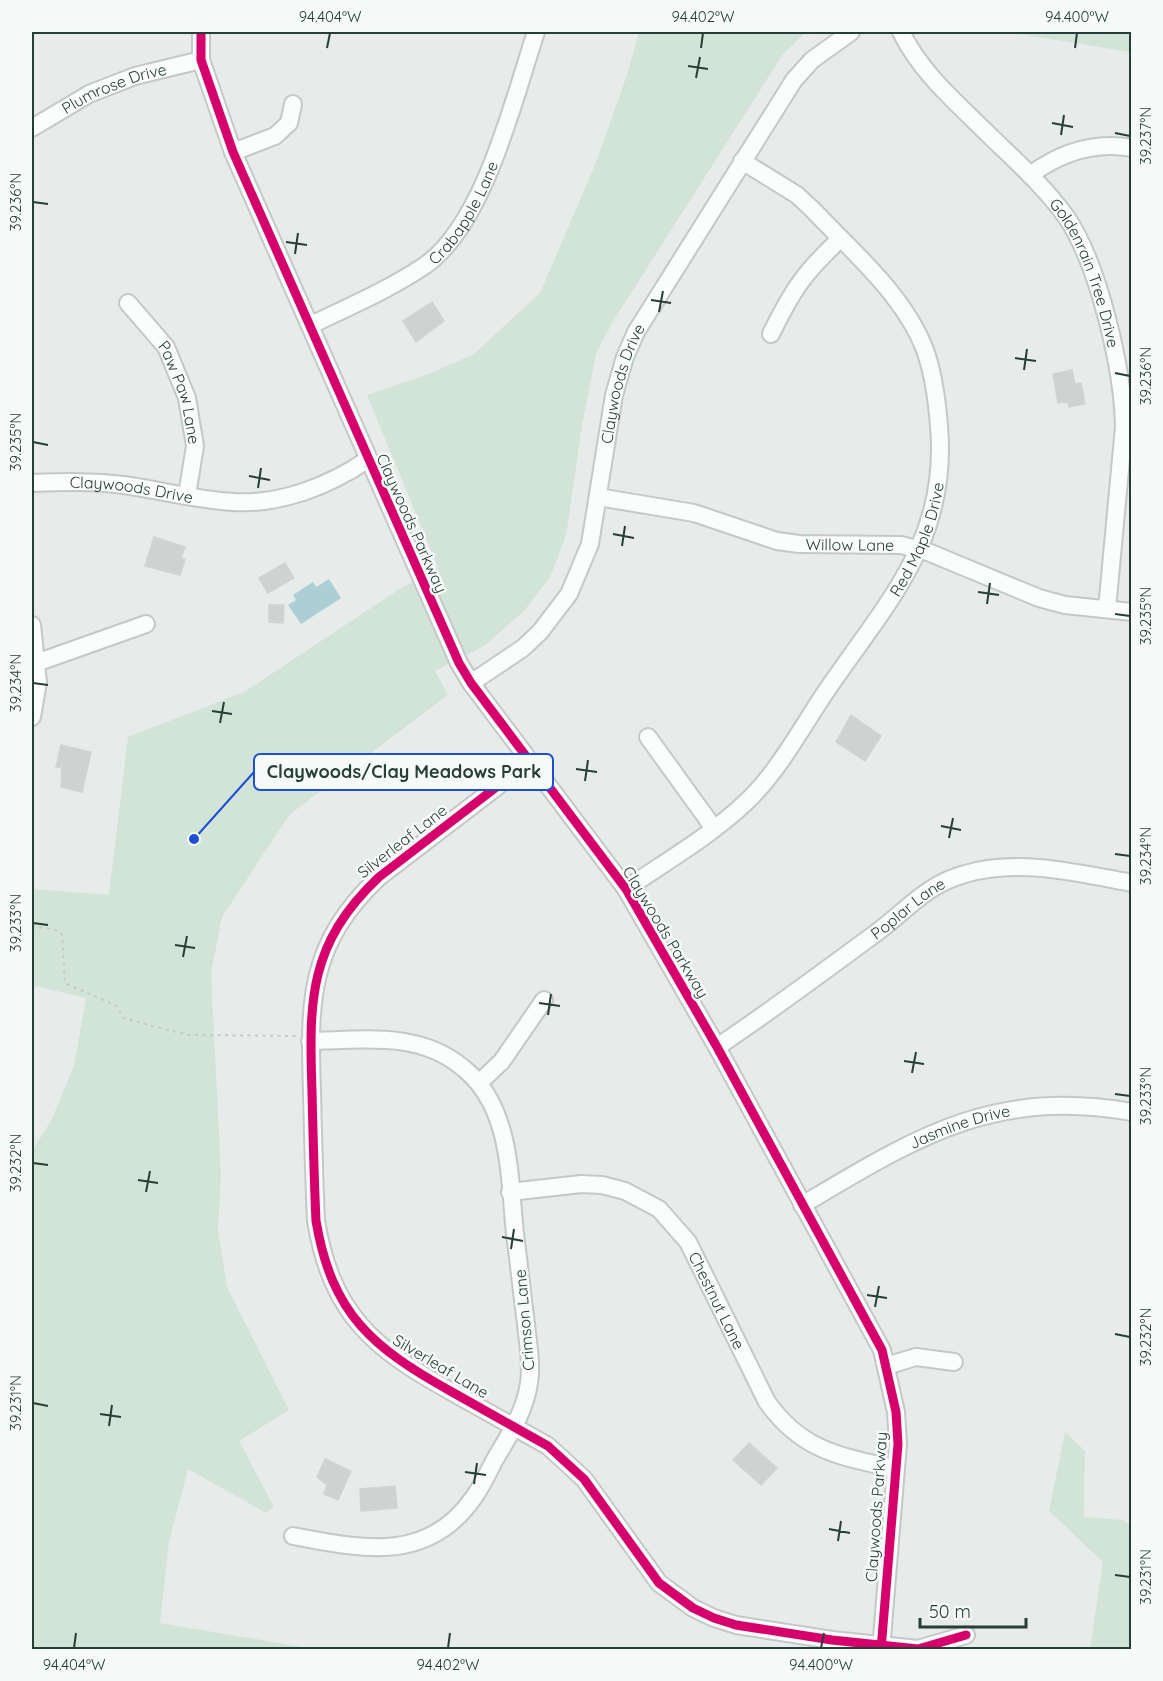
<svg xmlns="http://www.w3.org/2000/svg" width="1163" height="1681" font-family="Quicksand,sans-serif">
  <style>
    .green { fill: #d2e3d7 }
    .water { fill: #accfd5 }
    .building { fill: #ced3d1; stroke: #d0d4d2; stroke-width: 1.5 }
    .lines { fill: none; stroke-linecap: round; stroke-linejoin: round }
    .minor-casing { stroke: #c4c8c6; stroke-width: 20 }
    .path { stroke: #c3cbc7; stroke-width: 2; stroke-dasharray: 3 4.5; stroke-linecap: butt }
    .minor { stroke: #fbfcfc; stroke-width: 16 }
    .cycleway-casing { stroke: #f6faf8; stroke-width: 13 }
    .cycleway { stroke: #d6006c; stroke-width: 9 }
    .ticks { fill: none; stroke: #263e37; stroke-width: 2 }
    .labels { text-anchor: middle; stroke-width: 5; stroke-linejoin: round; paint-order: stroke }
    .street-label { font-size: 16px; fill: #263e37; stroke: #f6faf8 }
    .leader { fill: none; stroke: #1d4ed8; stroke-width: 2 }
    .callout-dot { fill: #1d4ed8; stroke: #f6faf8; stroke-width: 2 }
    .callout { fill: #f6faf8; stroke: #1d4ed8; stroke-width: 2 }
    .callout-label { font-size: 18px; text-anchor: middle; font-weight: bold; fill: #263e37 }
    .neatline { fill: none; stroke: #263e37; stroke-width: 2 }
    .ticks-label { font-size: 15px; text-anchor: middle; fill: #263e37 }
  </style>
  <rect width="100%" height="100%" fill="#e7ebe9"/>
  <!-- green -->
  <path class="green" d="M639 32H806L783 54 612 323 596 354 582 426 566 536 550 577 524 611 484 646 435 671 448 695 289 815 222 917 211 973 221 1174 218 1230 227 1287 289 1410 239 1441 274 1507 266 1513 188 1469 169 1542 160 1623 314 1649H32V1151L51 1121 74 1066 86 998 32 985V889L109 895 128 737 244 692 398 590 438 567 367 395 426 375 474 354 540 293 597 160 628 72Z
    M1006 32H1131V52Z
    M1065 1432 1085 1451 1084 1517 1123 1520 1131 1526V1649H1090L1103 1562 1049 1511Z"/>
  <!-- water -->
  <path class="water" d="M329 579 341 598 301 624 288 605 296 600 293 595 313 582 316 587Z"/>
  <!-- building -->
  <path class="building" d="M432 302 444 321 416 342 403 321Z
    M1072 370 1075 384 1081 383 1085 404 1069 407 1068 402 1058 403 1053 374Z
    M154 537 185 547 181 558 185 559 180 575 145 566Z
    M285 563 294 578 268 593 259 578Z
    M269 605H284L283 623 269 622Z
    M851 715 881 736 865 761 836 742Z
    M61 745 91 752 82 792 61 787 62 768 56 767Z
    M749 1443 777 1468 761 1485 733 1460Z
    M325 1459 351 1471 338 1500 324 1494 327 1485 317 1477Z
    M395 1486 397 1508 361 1511 360 1489Z"/>
  <g class="lines">
    <!-- minor casing -->
    <g class="minor-casing">
      <g id="minor">
        <path d="M201 32V60L233 152 459 663 471 683 626 889 717 1047 882 1350 896 1412 898 1444 881 1650"/>
        <path id="s1" d="M901 32C921 73 957 103 989 135 1016 161 1045 187 1067 218 1099 266 1123 369 1124 427L1107 609"/>
        <path id="s2" d="M32 128 89 94 135 76 201 60"/>
        <path d="M233 152 275 136 289 123 293 104"/>
        <path d="M1030 175C1060 153 1094 141 1132 148"/>
        <path id="s3" d="M128 303 166 347 187 398 195 446 187 495"/>
        <path id="s4" d="M311 325C346 308 392 288 424 266 484 226 514 98 536 32"/>
        <path d="M771 334C793 289 804 273 840 239"/>
        <path id="s5" d="M32 483C62 482 93 481 124 485 160 490 196 500 233 502 280 505 329 486 367 460"/>
        <path id="s6" d="M598 497 694 513 777 541 799 544 901 545 928 552 1039 598 1065 605 1132 612"/>
        <path d="M32 625 38 682 32 717"/>
        <path d="M36 663 146 624"/>
        <path id="s7" d="M471 683 523 648 540 632 569 594 590 544 614 395 625 357 636 332 794 80 812 60 851 32"/>
        <path d="M648 737 713 827"/>
        <path d="M529 762 379 877C308 944 309 1001 312 1092 313 1135 314 1178 316 1221 332 1315 373 1348 452 1392 484 1410 516 1428 548 1446L584 1479 659 1583 693 1608 714 1618 736 1625 832 1640 918 1649 966 1635"/>
        <path id="s8" d="M626 889C665 862 710 836 744 804 778 773 801 728 827 690 887 602 949 540 939 426 937 400 934 375 925 350 904 295 852 251 812 209L797 195 742 161"/>
        <path id="s9" d="M717 1047C771 1011 823 972 876 933 906 911 927 884 965 874 1018 858 1078 873 1132 883"/>
        <path d="M479 1083 502 1061 544 1000"/>
        <path id="s10" d="M510 1192 581 1184 602 1185 625 1191 659 1209 688 1242 767 1402C803 1452 840 1456 896 1469"/>
        <path id="s11" d="M802 1205C917 1137 992 1088 1132 1112"/>
        <path d="M886 1366 916 1357 954 1362"/>
        <path d="M293 1536C362 1549 428 1564 474 1497 482 1486 488 1473 494 1461 508 1437 525 1412 529 1383 532 1364 528 1344 526 1324 522 1294 519 1264 515 1234 509 1177 512 1106 462 1067 418 1031 363 1040 310 1041"/>
      </g>
    </g>
    <!-- path -->
    <path class="path" d="M32 926 55 930 62 934 65 983 117 1006 123 1018 188 1035 297 1036"/>
    <!-- minor -->
    <use href="#minor" class="minor"/>
    <!-- cycleway casing -->
    <g class="cycleway-casing">
      <path id="cycleway" d="M201 32V60L233 152 459 663 471 683 626 889 717 1047 882 1350 896 1412 898 1444 881 1650
        M529 762 379 877C308 944 309 1001 312 1092 313 1135 314 1178 316 1221 332 1315 373 1348 452 1392 484 1410 516 1428 548 1446L584 1479 659 1583 693 1608 714 1618 736 1625 832 1640 918 1649 966 1635"/>
    </g>
    <!-- cycleway -->
    <use href="#cycleway" class="cycleway"/>
  </g>
  <!-- ticks -->
  <path class="ticks" d="M327 48 330 33M701 48 703 33M1075 48 1077 33M688 66 708 69M696 78 700 57M1052 123 1073 127M1115 133 1130 136M1061 135 1064 115M33 202 48 204M286 242 307 245M295 254 298 233M651 300 671 303M659 312 663 291M1015 358 1036 361M1024 370 1027 349M1115 373 1130 376M33 442 48 445M249 476 270 480M258 488 261 468M613 534 634 538M622 546 625 526M978 592 999 595M987 604 990 583M1115 614 1130 616M33 683 48 685M212 711 232 714M220 723 224 702M576 769 597 772M585 781 588 760M941 826 961 830M949 838 953 818M1115 854 1130 856M33 923 48 925M175 945 195 948M183 957 187 936M539 1003 560 1006M548 1015 551 994M904 1061 924 1064M912 1073 916 1052M1115 1094 1130 1096M33 1163 48 1165M138 1180 158 1183M146 1192 150 1171M502 1237 523 1241M511 1249 514 1229M867 1295 887 1298M875 1307 879 1286M1115 1334 1130 1337M33 1403 48 1406M100 1414 121 1417M109 1426 112 1405M465 1472 486 1475M474 1484 477 1463M829 1529 850 1533M838 1541 841 1521M1115 1575 1130 1577M74 1648 76 1633M448 1648 450 1633M821 1648 824 1633"/>
  <g class="labels">
    <!-- street labels -->
    <g class="street-label">
      <text dy="6" stroke="none"><textPath href="#s2" startOffset="92">Plumrose Drive</textPath></text>
      <text dy="6" stroke="none"><textPath href="#s4" startOffset="195">Crabapple Lane</textPath></text>
      <text dy="6" stroke="none"><textPath href="#s1" startOffset="308">Goldenrain Tree Drive</textPath></text>
      <text dy="6" stroke="none"><textPath href="#s7" startOffset="352">Claywoods Drive</textPath></text>
      <text dy="6" stroke="none"><textPath href="#s3" startOffset="106">Paw Paw Lane</textPath></text>
      <text dy="6" stroke="none"><textPath href="#s5" startOffset="100">Claywoods Drive</textPath></text>
      <text transform="translate(412 523) rotate(66)" y="6">Claywoods Parkway</text>
      <text dy="6" stroke="none"><textPath href="#s8" startOffset="464">Red Maple Drive</textPath></text>
      <text dy="6" stroke="none"><textPath href="#s6" startOffset="258">Willow Lane</textPath></text>
      <text transform="translate(402 841) rotate(-38)" y="6">Silverleaf Lane</text>
      <text dy="6" stroke="none"><textPath href="#s9" startOffset="236">Poplar Lane</textPath></text>
      <text transform="translate(666 932) rotate(59)" y="6">Claywoods Parkway</text>
      <text dy="6" stroke="none"><textPath href="#s11" startOffset="177">Jasmine Drive</textPath></text>
      <text dy="6" stroke="none"><textPath href="#s10" startOffset="264">Chestnut Lane</textPath></text>
      <text transform="translate(524 1320) rotate(-95)" y="6">Crimson Lane</text>
      <text transform="translate(441 1366) rotate(31)" y="6">Silverleaf Lane</text>
      <text transform="translate(876 1507) rotate(-86)" y="6">Claywoods Parkway</text>
    </g>
  </g>
  <!-- callouts -->
  <path class="leader" d="M194 839L254 772"/>
  <circle class="callout-dot" cx="194" cy="839" r="6"/>
  <rect class="callout" x="254" y="754" width="299" height="36" rx="6"/>
  <g class="callout-label">
    <text x="404" y="778">Claywoods/Clay Meadows Park</text>
  </g>
  <!-- border -->
  <rect width="1163" height="1681" fill="none" stroke="#f6faf8" stroke-width="66"/>
  <!-- scale -->
  <path d="M920 1618v9h106v-9" fill="none" stroke="#263e37" stroke-width="3"/>
  <text x="929" y="1618" font-size="18" fill="#263e37" stroke="#f6faf8" stroke-width="4.5" paint-order="stroke">50 m</text>
  <rect x="33" y="33" width="1097" height="1615" class="neatline"/>
  <g class="ticks-label">
    <text x="330" y="22">94.404°W</text>
    <text x="703" y="22">94.402°W</text>
    <text x="1077" y="22">94.400°W</text>
    <text transform="translate(1146 136) rotate(-90)" y="5">39.237°N</text>
    <text transform="translate(16 202) rotate(-90)" y="5">39.236°N</text>
    <text transform="translate(1146 376) rotate(-90)" y="5">39.236°N</text>
    <text transform="translate(16 442) rotate(-90)" y="5">39.235°N</text>
    <text transform="translate(1146 616) rotate(-90)" y="5">39.235°N</text>
    <text transform="translate(16 683) rotate(-90)" y="5">39.234°N</text>
    <text transform="translate(1146 856) rotate(-90)" y="5">39.234°N</text>
    <text transform="translate(16 923) rotate(-90)" y="5">39.233°N</text>
    <text transform="translate(1146 1096) rotate(-90)" y="5">39.233°N</text>
    <text transform="translate(16 1163) rotate(-90)" y="5">39.232°N</text>
    <text transform="translate(1146 1337) rotate(-90)" y="5">39.232°N</text>
    <text transform="translate(16 1403) rotate(-90)" y="5">39.231°N</text>
    <text transform="translate(1146 1577) rotate(-90)" y="5">39.231°N</text>
    <text x="74" y="1670">94.404°W</text>
    <text x="448" y="1670">94.402°W</text>
    <text x="821" y="1670">94.400°W</text>
  </g>
</svg>
